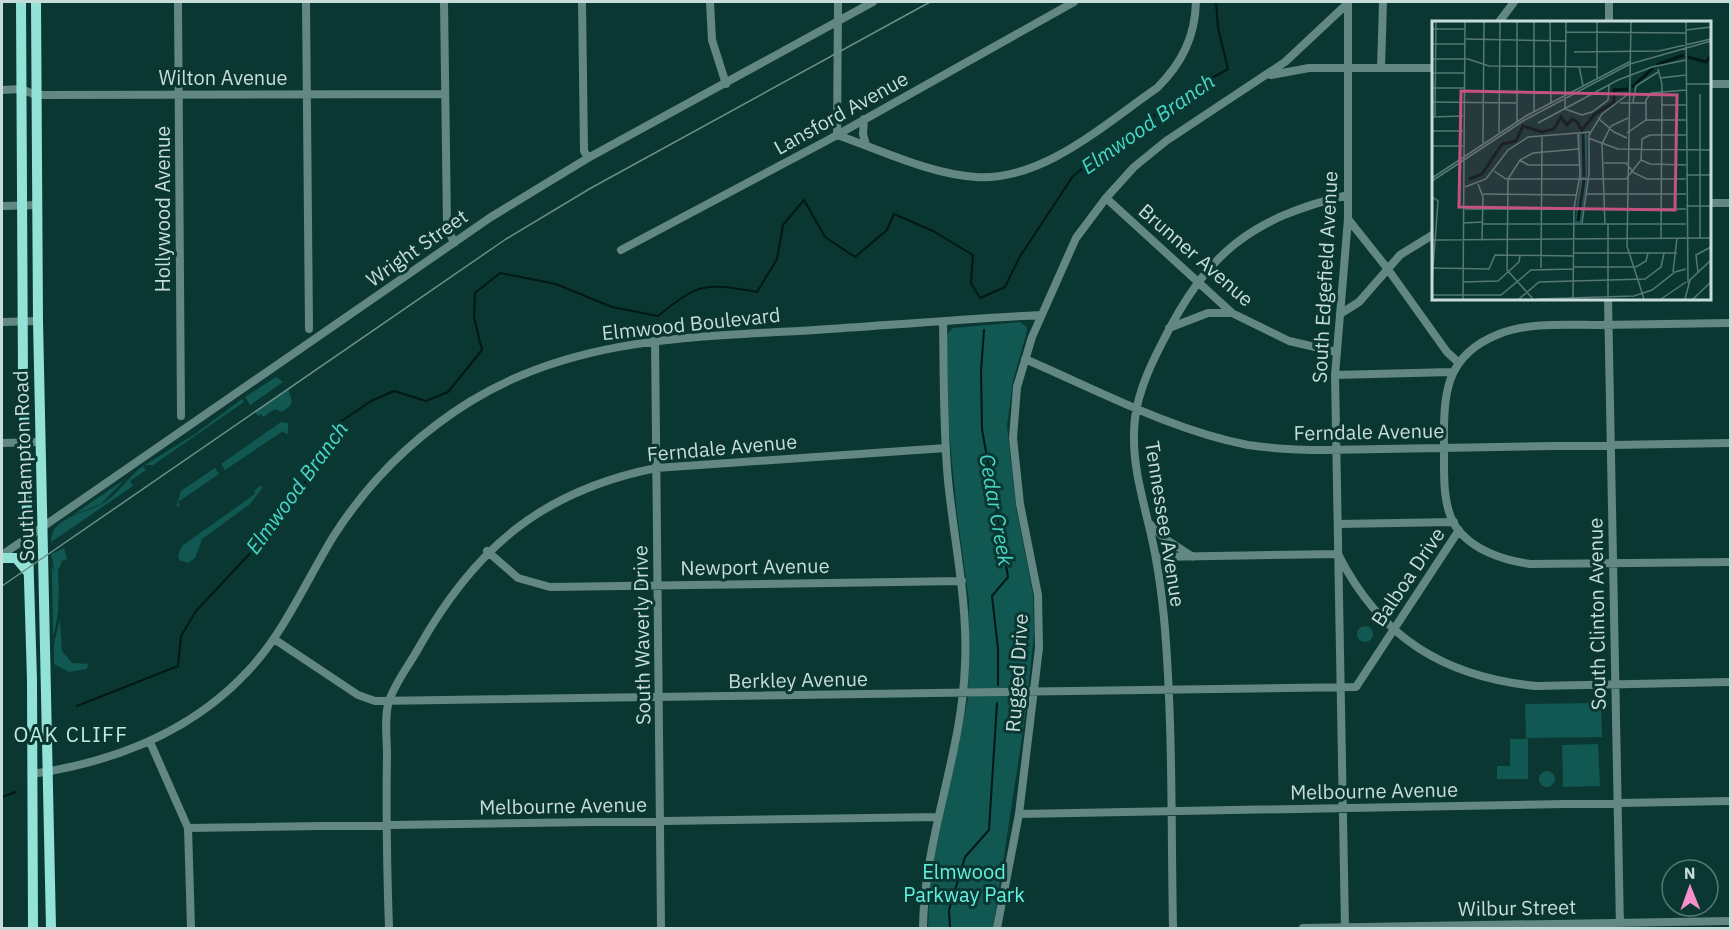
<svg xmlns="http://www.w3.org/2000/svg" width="1732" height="930" font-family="'IBM Plex Sans',sans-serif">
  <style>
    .green { fill: #105851 }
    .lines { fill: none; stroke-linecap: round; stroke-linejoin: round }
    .stream { stroke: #001916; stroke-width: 2 }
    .minor { stroke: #638883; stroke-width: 8 }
    .major { stroke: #92e2d7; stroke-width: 10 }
    .tram { stroke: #6d8e89; stroke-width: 1.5 }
    .labels { text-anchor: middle; stroke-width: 6; stroke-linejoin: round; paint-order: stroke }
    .street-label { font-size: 20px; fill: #c7ddd9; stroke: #0b3732 }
    .park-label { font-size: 20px; fill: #63f0e0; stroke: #0b3732 }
    .water-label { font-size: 21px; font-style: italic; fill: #46d8c9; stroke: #0b3732 }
    .neighbourhood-label { font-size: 21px; letter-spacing: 1.5px; fill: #beebe4; stroke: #0b3732 }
    .inset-river { fill: none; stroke: #001916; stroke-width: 3 }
    .inset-road { fill: none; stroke: #567975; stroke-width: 1.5 }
    .view { fill: #c45381; fill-opacity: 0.15; stroke: #c45381; stroke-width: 3 }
    .inset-edge { fill: none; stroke: #c7ddd9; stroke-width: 3 }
  </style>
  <rect width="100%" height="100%" fill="#0b3732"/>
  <!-- green -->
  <path class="green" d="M1020 322 1027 327V331L1013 381 1007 426 1016 507 1033 594 1034 633 1026 711 993 928H928L930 877 968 699 969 601 957 514 948 419 947 334 953 328Z
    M276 377 283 382 250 405 245 397Z
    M288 389 292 401 290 406 282 412 275 409 263 417 261 414 258 416 255 412Z
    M242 399 244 402 153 465H145L195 434Z
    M281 422 288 423V433L286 434 283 431 225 470 221 464Z
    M143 466 146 470 130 481 133 486 51 542C51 536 53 529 58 525 71 513 90 512 105 502 120 492 128 477 143 466Z
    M215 468 219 474 178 502 180 506 176 507 181 491Z
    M122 482 101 504 73 515 121 482Z
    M260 486 263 487 250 504 202 539 195 558 188 563 179 560 178 556 182 546 255 494 254 491Z
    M64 548 67 559 62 561 58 571 59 594 51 554Z
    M52 566C62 585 59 617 53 637Z
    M60 620 62 651 72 663 88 664 87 669 69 672 54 664V643Z
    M1357 634a8 8 0 1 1 16 0a8 8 0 1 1-16 0Z
    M1601 703 1602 737 1526 738 1525 704Z
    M1510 739H1528V779H1497V766H1510Z
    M1598 744 1600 786 1563 787 1562 745Z
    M1539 779a8 8 0 1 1 16 0a8 8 0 1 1-16 0Z"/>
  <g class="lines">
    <!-- stream -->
    <path class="stream" d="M984 330 981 371 982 429 1008 577 992 596 998 649V685
      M77 706 178 666 181 636 196 611 272 530 308 478 340 422 371 401 394 391 426 401 448 392 482 350 474 317 475 293 500 273 556 284 612 307 658 316C700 282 704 283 757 292L777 259 783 225 804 200 825 237 855 257 887 230 894 214 933 231 973 255 971 283 980 298 1005 287 1019 258 1073 176 1121 138 1208 80 1228 69 1218 28 1216 2
      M2 797 16 792
      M950 928 949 910 965 857 989 830 997 703"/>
    <!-- minor -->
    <path class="minor" d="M178 2 181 416
      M306 2 309 329
      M444 2 447 226 454 243
      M582 2 584 151 588 158
      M710 2 712 40 726 84
      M838 2 837 135C881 150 929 174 976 177 1044 181 1104 124 1157 88 1182 63 1195 37 1196 2
      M1499 22 1514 2
      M1609 22V2
      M1381 68 1383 2
      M1271 75 1309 68H1434
      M1710 84H1730
      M2 90 21 89 36 95 445 94
      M864 119 863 134 866 145
      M1106 198 1232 313 1289 341 1337 352
      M1710 203H1730
      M2 206 38 205
      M1348 219 1387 268 1447 352 1459 363
      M621 250 828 140 1074 2
      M1608 298 1620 928
      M1340 314 1359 302 1400 255 1434 234
      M2 322 38 321
      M1730 323C1687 324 1643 324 1599 325 1566 325 1530 322 1499 334 1440 357 1444 401 1444 455 1444 476 1443 502 1453 522 1468 549 1502 560 1530 564L1730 562
      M1169 328 1208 313H1232
      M655 340 661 928
      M1025 359C1097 390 1171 430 1248 445 1274 449 1300 450 1326 450L1730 443
      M1335 375 1452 372
      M2 443 40 442
      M1149 523 1164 538 1193 557
      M1338 524 1454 522
      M487 551 518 578 550 587 962 581
      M2 555 491 217 588 158 873 2
      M1156 557 1338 554C1380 638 1445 677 1536 686L1730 682
      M274 639 358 695 375 701 1356 687 1459 530
      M150 742 188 828 191 928
      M32 774C114 762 190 733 247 672 284 633 305 583 333 537 368 482 416 435 471 401 577 336 696 337 815 330 890 325 965 319 1040 315
      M1019 814 1730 801
      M188 828 938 817
      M389 928C387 871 386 813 387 755 387 739 384 716 389 701 395 683 409 665 418 649 474 549 541 491 656 468L946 448
      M923 928C924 838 962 755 965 665 968 602 954 542 948 480 943 428 944 375 943 322
      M997 928 1019 814 1039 648 1038 595 1020 504 1013 438 1017 387 1032 337 1076 238 1106 198 1134 167 1166 141 1285 62 1348 3
      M1173 928C1171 829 1173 729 1165 629 1162 594 1157 557 1148 522 1141 492 1133 464 1134 433 1134 401 1148 370 1162 343 1207 253 1250 218 1348 195
      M1303 928 1730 921
      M1345 928 1335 375 1348 219V2"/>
    <!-- major -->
    <path class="major" d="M21 2 23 381 32 680 33 928
      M36 2 38 321 51 928
      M2 558H16L27 571"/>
    <!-- tram -->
    <path class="tram" d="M2 586 506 239 591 188 930 2"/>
  </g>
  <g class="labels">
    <!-- street labels -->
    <g class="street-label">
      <text x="223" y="85">Wilton Avenue</text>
      <text transform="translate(841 113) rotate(-29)" y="7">Lansford Avenue</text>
      <text transform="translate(163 209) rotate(-90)" y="7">Hollywood Avenue</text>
      <text transform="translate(417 248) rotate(-35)" y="7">Wright Street</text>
      <text transform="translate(1196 255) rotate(41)" y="7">Brunner Avenue</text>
      <text transform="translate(1325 277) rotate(-87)" y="7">South Edgefield Avenue</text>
      <text transform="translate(691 324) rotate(-6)" y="7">Elmwood Boulevard</text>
      <text transform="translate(1369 432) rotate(-1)" y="7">Ferndale Avenue</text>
      <text transform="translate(722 448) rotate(-5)" y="7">Ferndale Avenue</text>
      <text transform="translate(24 466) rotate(-92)" y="7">South Hampton Road</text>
      <text transform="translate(1165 524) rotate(81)" y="7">Tennessee Avenue</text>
      <text transform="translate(755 567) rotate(-1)" y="7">Newport Avenue</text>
      <text transform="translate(1408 577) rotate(-56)" y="7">Balboa Drive</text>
      <text transform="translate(1597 614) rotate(-91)" y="7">South Clinton Avenue</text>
      <text transform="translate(642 635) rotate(-91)" y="7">South Waverly Drive</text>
      <text transform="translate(1017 673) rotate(-86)" y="7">Rugged Drive</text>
      <text transform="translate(798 680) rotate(-1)" y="7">Berkley Avenue</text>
      <text transform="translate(1374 791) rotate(-1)" y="7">Melbourne Avenue</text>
      <text transform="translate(563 806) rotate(-1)" y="7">Melbourne Avenue</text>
      <text transform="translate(1517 908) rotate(-1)" y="7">Wilbur Street</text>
    </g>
    <!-- park labels -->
    <g class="park-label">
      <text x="964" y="879">Elmwood<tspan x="964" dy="23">Parkway Park</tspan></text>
    </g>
    <!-- water labels -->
    <g class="water-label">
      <text transform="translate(1148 124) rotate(-35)" y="7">Elmwood Branch</text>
      <text transform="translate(297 488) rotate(-54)" y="7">Elmwood Branch</text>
      <text transform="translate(996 510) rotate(80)" y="7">Cedar Creek</text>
    </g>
    <!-- neighbourhood labels -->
    <g class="neighbourhood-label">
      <text x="71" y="742">OAK CLIFF</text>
    </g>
  </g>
  <!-- overview -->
  <g transform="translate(1432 21)">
    <rect width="279" height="279" fill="#0b3732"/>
    <path d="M155 112V161L149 202H143L148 161 146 113Z" fill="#105851"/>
    <path class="inset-river" d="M256 36 274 41 279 35M224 44 252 34M200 66 221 47M151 113 152 156M37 158 50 153 70 123 84 120 91 105 110 111 122 108 129 96 135 104 140 98 145 101 150 109 162 94 182 81V69L196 68M146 200 152 159"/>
    <path class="inset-road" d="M118 1 119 82M134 1 133 88 150 94 160 91 176 79 177 64M165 1V58M199 1 195 225 212 278M254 1 256 262M0 8H33M254 9 279 6M134 11 254 12M34 18 134 20M0 23H33M142 31 227 30 279 18M0 38H36L57 45 165 46M147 45 151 65M226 48 230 63 229 217M0 52H32M228 57 254 54M254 63H279M0 67H32M268 73V218M0 81 84 82M201 81 204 65 226 51M188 82H214M229 84H254M102 91V1M3 95 4 1M0 96 31 95M166 97 182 111 195 117M214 99V79L219 72 254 69M85 101V1M106 102 186 59 220 46 254 39M0 110H31M67 111 68 1M195 112 214 99H254M156 117 186 128 279 129M210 118 218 114H254M51 122 52 1M0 125H31M88 139 96 144H148M209 139 218 143 254 144M172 142H194L202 152 215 158H254M62 150 74 158H194M254 154H279M0 157 94 95 199 40M194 158 209 139 210 118M0 160 91 100 198 43 279 20M46 163 51 176 50 220M33 166 54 158 76 129 96 116 158 111M51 173 144 174M154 173H254M0 176 6 180 0 261M254 185H279M33 188H142M151 188H254M31 202 51 201M150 202 157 153V114L170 93 195 74M50 203H254M173 203 170 123 179 105 196 97M0 219 279 217M142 232H245M142 246H204L214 240 216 232M0 247 57 248 63 234 141 235M109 247 110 114M241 251 245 217M266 251 264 234 279 226M31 261 66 260 87 241 88 234M0 274H69L99 249 141 248M31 278 33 1M87 278 107 261 213 258 229 246 232 232M101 278 75 249 76 158 88 139 101 132 146 128M105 278 202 275 220 269 243 251 254 248M141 278 142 187 148 154 146 112M176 278V203M229 278 254 261M253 278 258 259 279 239M261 278 279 261"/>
    <path class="view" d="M29 70 245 74 243 189 27 186Z"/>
    <rect width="279" height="279" class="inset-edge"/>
  </g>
  <!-- border -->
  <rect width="1732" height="930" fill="none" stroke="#c7ddd9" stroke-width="6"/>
  <!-- north arrow -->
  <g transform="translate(1690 888) rotate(359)"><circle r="28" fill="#0b3732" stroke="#567975" stroke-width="1.5"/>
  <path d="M0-4.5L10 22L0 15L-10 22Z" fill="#f890cb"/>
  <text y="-9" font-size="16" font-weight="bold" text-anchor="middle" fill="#c7ddd9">N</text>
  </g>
</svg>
